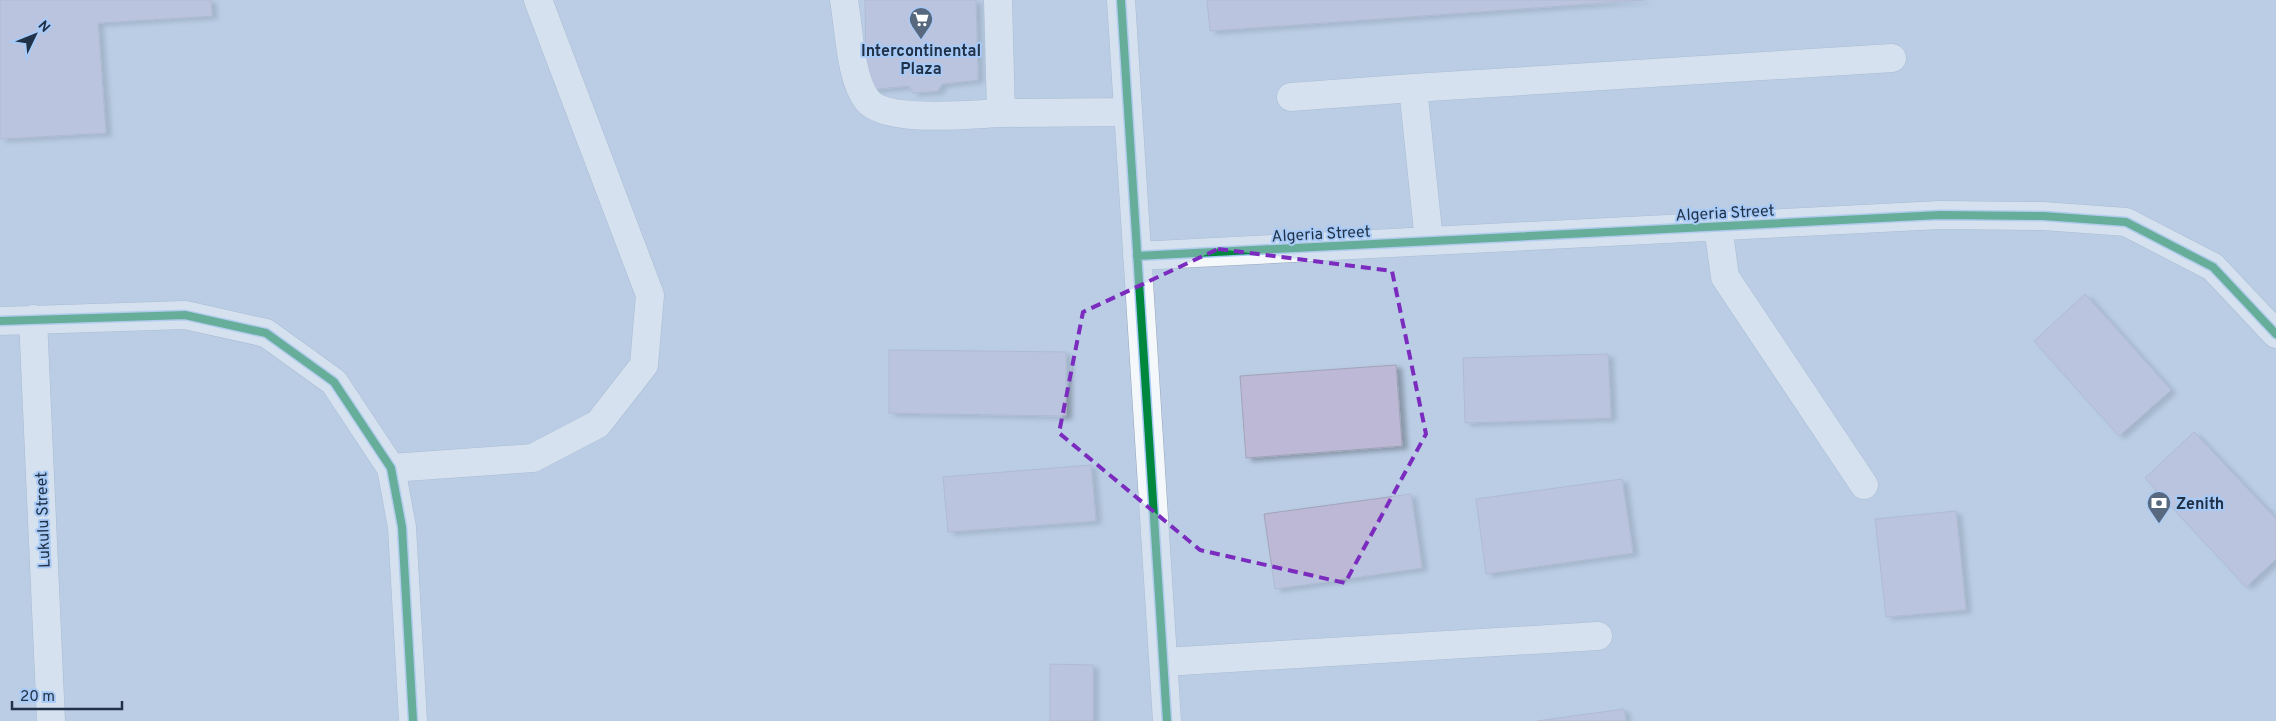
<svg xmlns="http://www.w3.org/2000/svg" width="2276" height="721" font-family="Overpass,sans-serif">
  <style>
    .building { fill: #bcb8d5; stroke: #a2a4b9; filter: url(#shadow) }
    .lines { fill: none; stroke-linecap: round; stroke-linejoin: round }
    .minor-casing { stroke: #95a5ba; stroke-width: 29 }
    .minor { stroke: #f5f8fb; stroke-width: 28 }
    .cycleway-casing { stroke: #a8caf7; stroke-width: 11 }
    .cycleway { stroke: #00873e; stroke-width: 8 }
    .marked { fill: none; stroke: #7b2cbf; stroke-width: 4; stroke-dasharray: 10 6; stroke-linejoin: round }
    .labels { text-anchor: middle; stroke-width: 4; stroke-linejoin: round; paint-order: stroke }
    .poi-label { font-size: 16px; font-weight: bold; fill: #213248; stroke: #a8caf7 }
    .street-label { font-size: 16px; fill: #213248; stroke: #a8caf7 }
  </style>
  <defs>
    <filter id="shadow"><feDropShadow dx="5.5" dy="3" stdDeviation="2.5" flood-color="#0004"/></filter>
  </defs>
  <rect width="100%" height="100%" fill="#bacde5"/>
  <!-- building -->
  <path class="building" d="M0 0H211L212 16 98 23 106 133 0 139Z
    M865 0H976L978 80 942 84 938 91 913 93 909 86 866 90Z
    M1207 0H1645L1210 31Z
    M2085 294 2171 390 2119 436 2034 341Z
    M889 350 1066 352V416L889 413Z
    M1608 354 1611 418 1465 423 1463 358Z
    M1396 365 1402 446 1246 458 1240 376Z
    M2194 432 2276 519V559L2246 587 2145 478Z
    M1091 465 1096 521 948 532 943 477Z
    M1622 479 1633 553 1486 574 1476 499Z
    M1411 494 1422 568 1275 589 1264 514Z
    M1956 511 1966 610 1886 617 1875 519Z
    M1050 664 1093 665V721H1050Z
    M1624 709 1626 721H1537Z"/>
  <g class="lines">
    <!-- minor casing -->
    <g class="minor-casing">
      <path id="minor" d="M844 0C849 28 850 78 867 100 886 124 972 114 1001 113
        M998 0 1001 113 1127 112
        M1121 0 1167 721
        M1291 97 1413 88
        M1718 226 1725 277 1864 485
        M1429 241 1413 88 1892 58
        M1137 256 1940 215 2043 216 2126 222 2213 267 2276 334
        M33 319 51 721
        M0 321 185 315 266 333 334 382 391 468 402 527 413 721
        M391 468 533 458 598 424 644 365 650 295 538 0
        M1164 662 1598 636"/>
    </g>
    <!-- minor -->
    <use href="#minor" class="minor"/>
    <!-- cycleway casing -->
    <g class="cycleway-casing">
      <path id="cycleway" d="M1121 0 1167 721
        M1137 256 1940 215 2043 216 2126 222 2213 267 2276 334
        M0 321 185 315 266 333 334 382 391 468 402 527 413 721"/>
    </g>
    <!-- cycleway -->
    <use href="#cycleway" class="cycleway"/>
  </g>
  <!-- marked area -->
  <path d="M0 0H2276V721H0ZM1218 249 1392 271 1426 434 1345 583 1200 550 1059 433 1083 312Z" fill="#bacde5" fill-opacity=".55" fill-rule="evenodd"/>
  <path class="marked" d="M1218 249 1392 271 1426 434 1345 583 1200 550 1059 433 1083 312Z"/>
  <!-- icons -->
  <defs>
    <g id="supermarket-pin" transform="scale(1.25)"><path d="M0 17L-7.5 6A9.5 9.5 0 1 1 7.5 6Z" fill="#57687f" stroke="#a8caf7"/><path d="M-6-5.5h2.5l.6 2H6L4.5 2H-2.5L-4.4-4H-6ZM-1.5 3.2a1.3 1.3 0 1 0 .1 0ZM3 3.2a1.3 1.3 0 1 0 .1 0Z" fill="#fff"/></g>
    <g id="bank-pin" transform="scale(1.25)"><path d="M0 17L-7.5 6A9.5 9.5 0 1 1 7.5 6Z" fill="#57687f" stroke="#a8caf7"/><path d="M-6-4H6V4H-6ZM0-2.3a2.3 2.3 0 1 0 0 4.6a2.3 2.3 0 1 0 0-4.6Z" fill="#fff"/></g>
  </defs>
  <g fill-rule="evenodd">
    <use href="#supermarket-pin" x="921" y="19"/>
    <use href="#bank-pin" x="2159" y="503"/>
  </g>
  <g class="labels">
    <!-- poi labels -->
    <g class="poi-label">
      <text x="921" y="56">Intercontinental<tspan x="921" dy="18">Plaza</tspan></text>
      <text x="2176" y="509" text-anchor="start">Zenith</text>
    </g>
    <!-- street labels -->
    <g class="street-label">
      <text transform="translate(1725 212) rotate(-3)" y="6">Algeria Street</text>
      <text transform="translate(1321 233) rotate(-3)" y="6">Algeria Street</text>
      <text transform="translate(42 520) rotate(-92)" y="6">Lukulu Street</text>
    </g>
  </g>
  <!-- north arrow -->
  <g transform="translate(35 35) rotate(47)" stroke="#a8caf7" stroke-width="4" paint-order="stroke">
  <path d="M0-4L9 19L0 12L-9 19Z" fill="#213248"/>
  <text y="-8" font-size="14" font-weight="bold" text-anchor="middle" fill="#213248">N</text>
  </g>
  <!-- scale -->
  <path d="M12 701v8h110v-8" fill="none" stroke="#213248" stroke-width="2.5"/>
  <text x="20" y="701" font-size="15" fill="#213248" stroke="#a8caf7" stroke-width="4" paint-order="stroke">20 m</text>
</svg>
